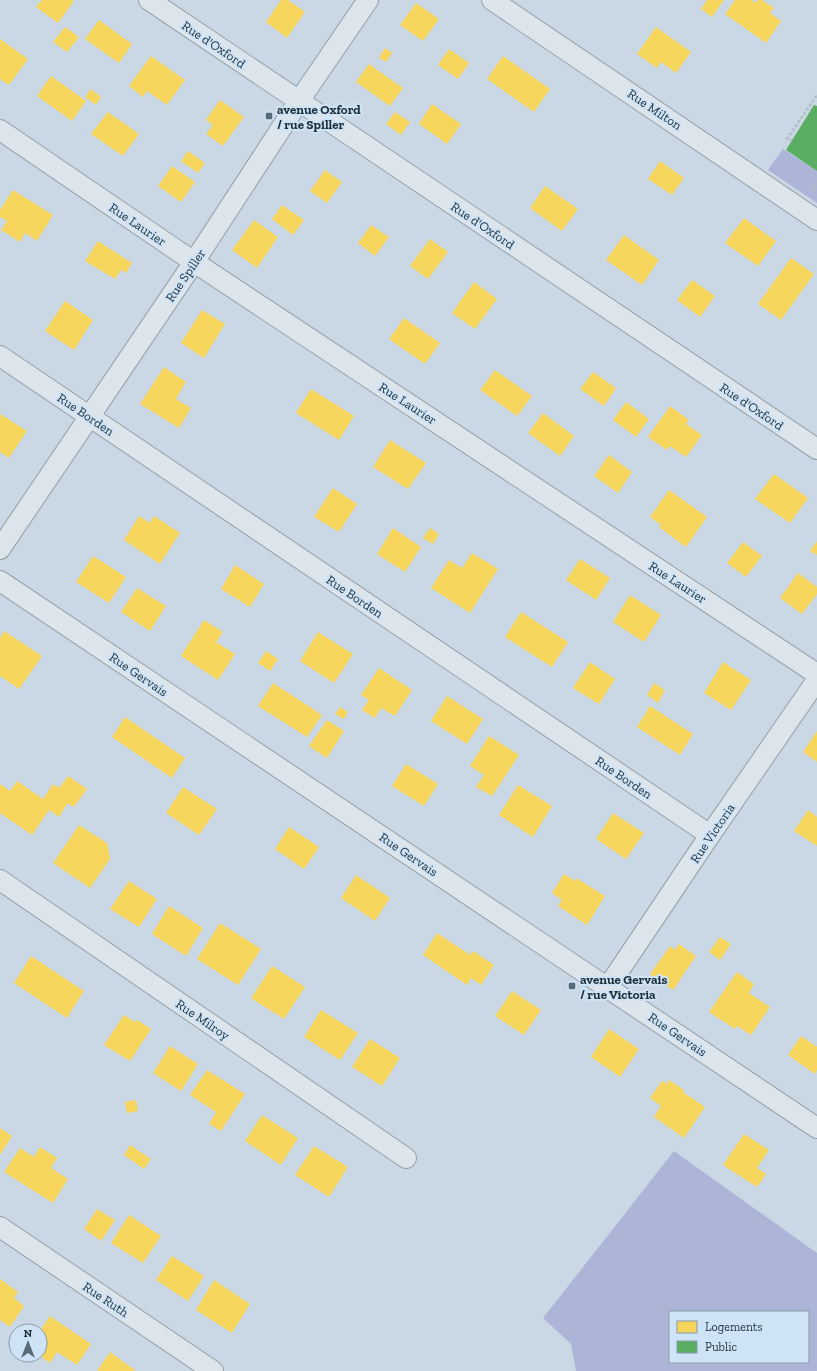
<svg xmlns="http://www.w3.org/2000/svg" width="817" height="1371" font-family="'Zilla Slab',serif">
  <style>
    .green { fill: #acb5d8; fill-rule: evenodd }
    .homes { fill: #f6d55c }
    .public { fill: #5aae61 }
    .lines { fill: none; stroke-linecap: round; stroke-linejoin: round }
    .street-casing { stroke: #94a0a9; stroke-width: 22 }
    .path { stroke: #b3bdc4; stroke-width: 2.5; stroke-dasharray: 3 2; stroke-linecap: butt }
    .street { stroke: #dce4ec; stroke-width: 20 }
    .poi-dot { fill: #596b75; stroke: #cfe3f7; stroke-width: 1.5 }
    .labels { text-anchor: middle; stroke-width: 4; stroke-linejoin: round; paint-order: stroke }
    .street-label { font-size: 13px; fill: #1c3038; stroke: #cfe3f7 }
    .poi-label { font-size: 13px; font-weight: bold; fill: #1c3038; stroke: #cfe3f7; text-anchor: start }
  </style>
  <rect width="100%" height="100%" fill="#cad8e5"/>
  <!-- green -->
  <path class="green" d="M783 149 817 171V203L768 170Z
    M674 1151 817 1253V1371H576L571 1344 543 1318ZM670 1312H808V1362H670Z"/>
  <!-- homes -->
  <path class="homes" d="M42 0H72L74 1 58 23 36 7Z
    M281 0H288L305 12 287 38 266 22Z
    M707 0H724L712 17 701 9Z
    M735 0H751L755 3 758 0H762L774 8 770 13 781 21 766 43 725 14Z
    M416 3 439 19 423 41 400 25Z
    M99 20 132 44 119 63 85 39Z
    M65 27 79 37 67 52 53 42Z
    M656 27 691 52 676 73 661 62 657 68 637 54Z
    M0 39 28 59 9 85 0 79Z
    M385 48 392 53 386 62 379 58Z
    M449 49 469 63 458 79 438 65Z
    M151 56 185 80 167 105 147 91 143 97 129 86Z
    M503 56 550 89 534 112 487 79Z
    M369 64 403 88 390 106 356 82Z
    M51 76 86 101 72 121 37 96Z
    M91 89 101 97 96 105 85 97Z
    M220 100 244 117 223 146 206 134 213 125 206 120Z
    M432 104 461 124 447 144 419 124Z
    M108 112 139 134 123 156 91 134Z
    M395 112 410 122 401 135 386 124Z
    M188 151 205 163 198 173 181 161Z
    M660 161 684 178 672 195 648 179Z
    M172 166 195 182 181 202 158 186Z
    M325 170 342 182 327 203 310 191Z
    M545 186 578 209 562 231 530 208Z
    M13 190 53 215 37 241 25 233 20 242 1 230 7 221 0 217V210Z
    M282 205 304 220 293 235 272 219Z
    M744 218 776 241 758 266 725 243Z
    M254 220 278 237 257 268 232 250Z
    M371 225 389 237 375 256 358 243Z
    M624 235 659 260 642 285 606 260Z
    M430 239 448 252 428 279 410 266Z
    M98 241 132 263 126 273 121 270 115 279 85 261Z
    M791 258 814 274 781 320 758 304Z
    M692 280 715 296 700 317 677 300Z
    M474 282 497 299 475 329 452 313Z
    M65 301 93 320 74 350 45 331Z
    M202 310 225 324 204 358 181 343Z
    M404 318 440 343 425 364 389 339Z
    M164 367 186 382 176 399 191 408 179 428 140 404Z
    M495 370 532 396 517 416 480 390Z
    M593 372 616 388 604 406 580 389Z
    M311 389 354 416 339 440 296 413Z
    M626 402 649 419 636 437 613 420Z
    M670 406 689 420 686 424 702 435 686 457 670 446 667 450 648 437Z
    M543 413 574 436 560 456 528 433Z
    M0 414 27 431 9 458 0 452Z
    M390 440 426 463 408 489 373 467Z
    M609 455 632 472 618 493 594 476Z
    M774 474 808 498 790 523 755 499Z
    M333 488 357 504 339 532 314 517Z
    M669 490 707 517 686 547 659 527 661 525 650 517Z
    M139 516 150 523 154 516 180 533 160 564 124 540Z
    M393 528 421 547 405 572 377 554Z
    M430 528 439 534 433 544 423 538Z
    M817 541V555L810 551Z
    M743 542 762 556 746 577 727 563Z
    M472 553 498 569 470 613 431 588 449 560 462 568Z
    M93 556 126 577 109 603 76 582Z
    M580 559 610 578 596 600 566 580Z
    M235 565 264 584 250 607 221 589Z
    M798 573 817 587V594L802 614 780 598Z
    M137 588 166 606 150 631 121 612Z
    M630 595 661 615 644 642 613 622Z
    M521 612 568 642 552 667 505 637Z
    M204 620 223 632 216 642 235 654 218 680 181 656Z
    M4 631 42 656 19 689 0 676V638Z
    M318 632 353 654 334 683 300 661Z
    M266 651 278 659 270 671 258 663Z
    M590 662 615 679 599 704 573 688Z
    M723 662 751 680 731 710 704 693Z
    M379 668 412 690 395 716 381 708 375 718 362 710 369 700 361 695Z
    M273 683 322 715 307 737 258 706Z
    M654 683 665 690 658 703 647 695Z
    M447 696 483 719 467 744 431 721Z
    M650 706 693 734 680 755 637 727Z
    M340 707 348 712 344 719 335 714Z
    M125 717 185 758 172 778 112 737Z
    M327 720 344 731 327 758 309 746Z
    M817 731V762L803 752Z
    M489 736 519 755 492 796 476 787 484 775 470 766Z
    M406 764 438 784 424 806 392 786Z
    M68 776 87 789 74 807 68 803 59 817 49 810 32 835 0 813V784L10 791 17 781 43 799 53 784 59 788Z
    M518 785 552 806 533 837 499 815Z
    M183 787 217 809 199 835 166 813Z
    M808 810 817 817V846L794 831Z
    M613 813 644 833 626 859 596 839Z
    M79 825 107 843 110 859 90 888 53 863Z
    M289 827 319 847 304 869 275 849Z
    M564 874 575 881 576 878 605 896 587 925 558 906 562 900 552 893Z
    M356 875 390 898 375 921 341 898Z
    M129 881 157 899 139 927 110 909Z
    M169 906 203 928 186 956 152 934Z
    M220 923 261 949 238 985 197 959Z
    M437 933 470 955 473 951 494 965 481 985 471 978 467 985 423 955Z
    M720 937 731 944 720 960 709 952Z
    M679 944 696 956 673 990 650 974 670 946 675 950Z
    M31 956 84 991 67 1018 14 983Z
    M272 966 305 987 284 1019 251 998Z
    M737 972 754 984 749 993 770 1007 751 1035 737 1026 735 1029 709 1012Z
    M512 991 541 1010 524 1035 495 1016Z
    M321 1010 358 1033 340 1060 304 1037Z
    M124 1015 135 1022 137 1020 151 1029 130 1061 104 1045Z
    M609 1029 639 1049 620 1077 591 1057Z
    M801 1036 817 1047V1070L815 1074 788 1055Z
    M370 1039 400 1058 382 1086 352 1067Z
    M170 1046 198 1064 181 1091 153 1073Z
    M207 1070 245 1094 221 1131 209 1124 216 1112 190 1095Z
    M669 1080 684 1090 683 1092 705 1107 684 1138 654 1117 661 1106 650 1098 662 1081 667 1084Z
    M136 1100 138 1111 127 1113 125 1102Z
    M262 1115 298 1138 281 1165 245 1141Z
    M0 1128 12 1136 0 1155Z
    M744 1134 769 1150 757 1168 766 1174 757 1187 723 1165Z
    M130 1145 151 1159 144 1169 124 1155Z
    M314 1146 348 1167 329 1197 295 1175Z
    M40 1147 57 1158 51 1168 68 1179 53 1203 4 1172 20 1148 34 1157Z
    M97 1209 115 1220 101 1241 84 1229Z
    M129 1215 161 1236 143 1263 111 1243Z
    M172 1256 204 1276 188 1301 156 1280Z
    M0 1279 18 1292 14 1298 24 1306 10 1327 0 1320Z
    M214 1280 250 1304 232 1333 196 1310Z
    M50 1316 91 1344 77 1365 57 1352 50 1363 40 1356V1352L45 1344 40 1341V1331Z
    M110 1352 136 1371H97Z"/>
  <!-- public -->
  <path class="public" d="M814 105 817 106V171L786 150Z"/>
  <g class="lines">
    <!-- street casing -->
    <g class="street-casing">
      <path id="street" d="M149 0 817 449
        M492 0 817 220
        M0 130 194 262 817 674
        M0 356 710 835
        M0 549 194 262 299 101 368 0
        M0 581 817 1128
        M0 880 406 1158
        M608 987 710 835 817 680
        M0 1227 213 1371"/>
    </g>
    <!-- path -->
    <path class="path" d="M792 141 787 139 817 95
      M811 191 817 182"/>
    <!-- street -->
    <use href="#street" class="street"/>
  </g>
  <!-- markers -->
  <g class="poi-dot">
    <rect x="265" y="112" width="8" height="8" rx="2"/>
    <rect x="568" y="982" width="8" height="8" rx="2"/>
  </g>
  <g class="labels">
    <!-- street labels -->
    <g class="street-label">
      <text transform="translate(214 44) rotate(34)" y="5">Rue d'Oxford</text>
      <text transform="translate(655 109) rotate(34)" y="5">Rue Milton</text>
      <text transform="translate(138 224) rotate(34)" y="5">Rue Laurier</text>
      <text transform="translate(483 225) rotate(34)" y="5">Rue d'Oxford</text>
      <text transform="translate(185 275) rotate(-56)" y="5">Rue Spiller</text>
      <text transform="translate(408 403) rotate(33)" y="5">Rue Laurier</text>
      <text transform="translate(752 406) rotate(34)" y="5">Rue d'Oxford</text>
      <text transform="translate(86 414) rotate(34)" y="5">Rue Borden</text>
      <text transform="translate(678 582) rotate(33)" y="5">Rue Laurier</text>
      <text transform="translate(355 596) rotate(34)" y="5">Rue Borden</text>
      <text transform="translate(139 674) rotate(34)" y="5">Rue Gervais</text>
      <text transform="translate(624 777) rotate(34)" y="5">Rue Borden</text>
      <text transform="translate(712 833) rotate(-56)" y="5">Rue Victoria</text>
      <text transform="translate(409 854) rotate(34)" y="5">Rue Gervais</text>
      <text transform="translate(203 1019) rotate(34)" y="5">Rue Milroy</text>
      <text transform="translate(678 1034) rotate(34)" y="5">Rue Gervais</text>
      <text transform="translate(106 1299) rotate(34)" y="5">Rue Ruth</text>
    </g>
    <!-- poi labels -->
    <g class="poi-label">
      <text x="277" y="114">avenue Oxford<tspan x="277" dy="15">/ rue Spiller</tspan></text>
      <text x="580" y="984">avenue Gervais<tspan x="580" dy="15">/ rue Victoria</tspan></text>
    </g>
  </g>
  <!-- legend -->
  <rect x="669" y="1311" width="140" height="52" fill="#cfe3f7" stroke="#879bab"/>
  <rect x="677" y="1321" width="20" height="12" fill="#f6d55c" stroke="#879bab"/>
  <text x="705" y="1331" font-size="12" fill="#1c3038">Logements</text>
  <rect x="677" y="1341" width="20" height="12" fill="#5aae61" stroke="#879bab"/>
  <text x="705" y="1351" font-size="12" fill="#1c3038">Public</text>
  <!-- north arrow -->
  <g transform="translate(28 1343)"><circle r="19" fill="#cfe3f7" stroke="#879bab"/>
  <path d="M0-3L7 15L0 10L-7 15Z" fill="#596b75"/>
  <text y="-6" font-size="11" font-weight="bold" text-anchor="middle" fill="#1c3038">N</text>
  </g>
</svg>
